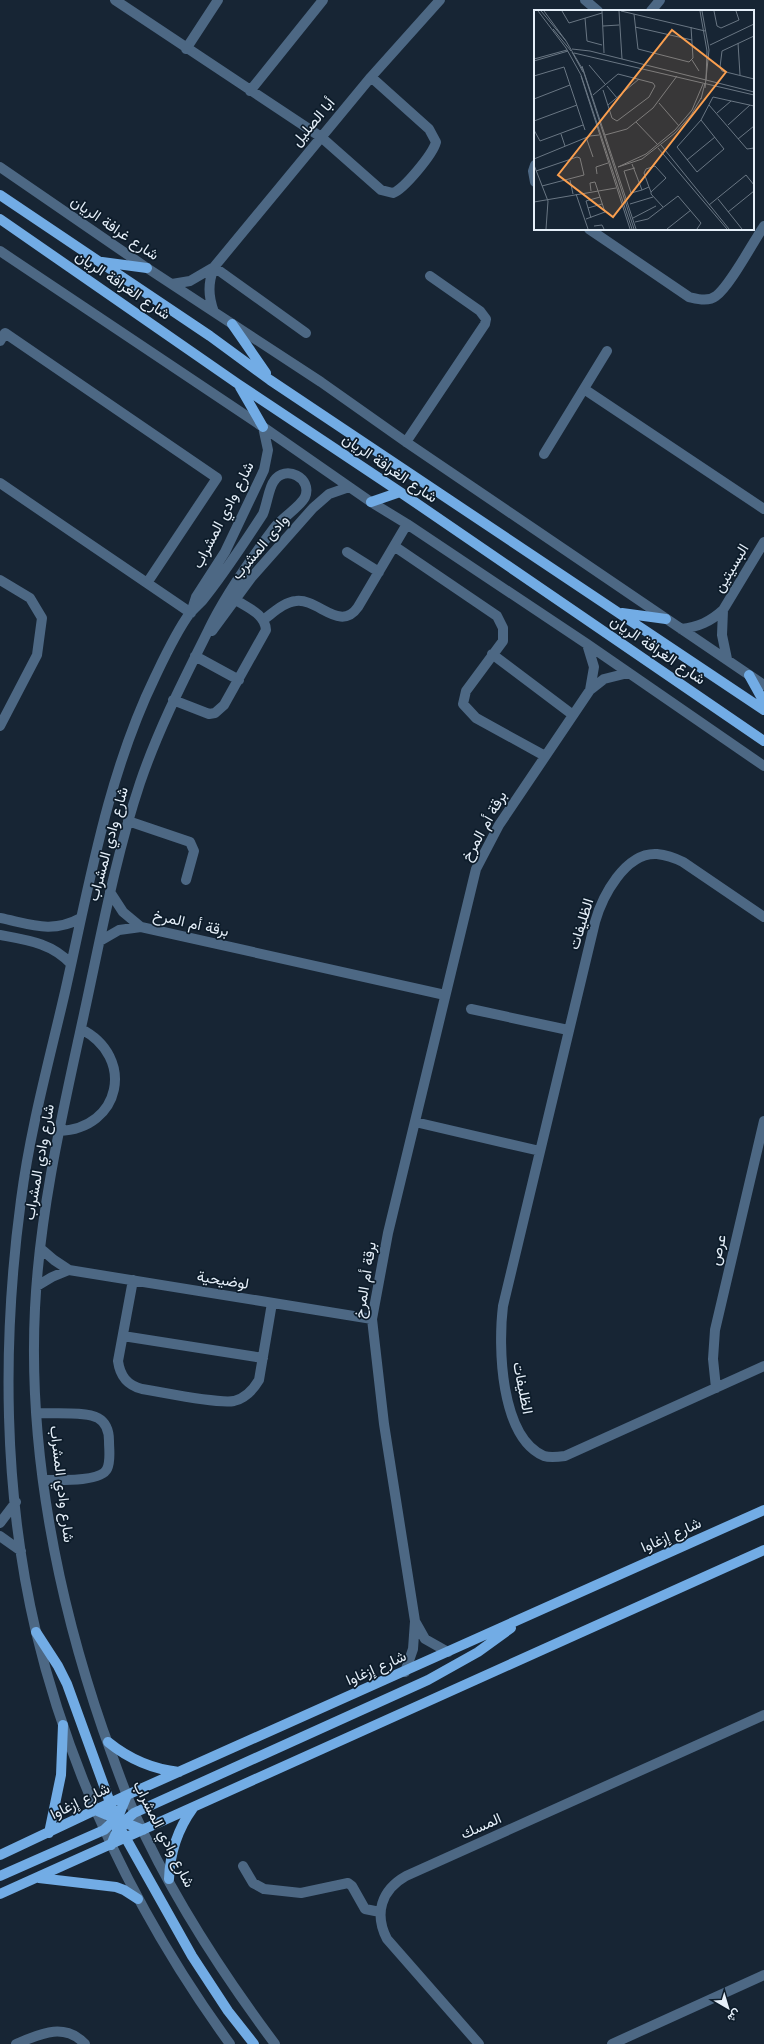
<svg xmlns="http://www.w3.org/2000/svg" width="764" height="2044" font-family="Jost,Vazirmatn,sans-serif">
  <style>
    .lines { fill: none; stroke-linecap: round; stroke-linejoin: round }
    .minor { stroke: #4d6884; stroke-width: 10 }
    .major { stroke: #72ace5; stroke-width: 10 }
    .labels { text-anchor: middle; stroke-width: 3.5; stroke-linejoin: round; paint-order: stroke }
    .street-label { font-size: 15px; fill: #e5eff9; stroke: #0d1c2a }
    .inset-road { fill: none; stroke: #697683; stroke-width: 1 }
    .view { fill: #fa9f4f; fill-opacity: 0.15; stroke: #fa9f4f; stroke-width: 2 }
    .inset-edge { fill: none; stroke: #e5eff9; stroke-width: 2 }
  </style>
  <rect width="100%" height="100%" fill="#172534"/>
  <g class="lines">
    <!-- minor -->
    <path class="minor" d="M115 0 321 137 381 190 393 193C404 189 433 154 436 142L429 129 371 77
      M585 0 598 11
      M651 11 660 0
      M186 49 218 0
      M250 91 323 0
      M535 165 533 171 535 182
      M0 167 147 268 321 382 406 442 764 685
      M589 229 689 297C698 299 708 302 716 296 730 286 753 242 764 226
      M0 251 263 427 371 502 407 524 587 644 764 766
      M214 267 306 333
      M214 267C208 283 208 296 214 312
      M172 284 190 281 214 267 371 77 440 0
      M0 341 5 333 217 478 147 583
      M584 389 764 509
      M406 442 485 324 486 319 480 311 430 276
      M544 454 607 351
      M0 483 191 613 196 597 225 552 264 470 268 450 263 427
      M394 546 497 616 503 628V641L466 691 463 704 476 718 545 756
      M347 552 379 572
      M0 580 30 598 42 618 37 655 0 726
      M723 610 722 635 727 659
      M263 620C273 613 284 602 296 601 318 598 340 633 358 607L407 524
      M681 629C698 627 710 622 723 610L764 542
      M212 631 251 578 313 508 329 494 349 487
      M587 644 594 667 590 690
      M492 654 573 715
      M195 656 239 680
      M173 700 209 714 215 713 224 705 266 630C265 614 248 608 236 600
      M128 821 190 842 194 851 186 880
      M110 892 123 912 141 927
      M764 917 683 862C675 858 667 855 657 854 625 852 602 897 595 922L503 1306C498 1346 500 1437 544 1456 550 1458 558 1457 565 1456L764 1366
      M0 918C30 924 52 934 81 918
      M0 935C27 940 52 943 71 964
      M100 941 119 930 141 927 445 995
      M471 1009 568 1030
      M415 1122 540 1151
      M59 1131C121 1129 136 1057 81 1029
      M40 1248 54 1260 69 1270 372 1319
      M133 1280 118 1361C120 1376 127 1385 142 1389 162 1392 217 1404 234 1401 246 1398 253 1390 259 1380L272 1303
      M37 1286 52 1277 69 1270
      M123 1336 263 1358
      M716 1388 713 1359 715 1330 764 1121
      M38 1413C53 1414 86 1411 98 1418 107 1423 109 1432 109 1441 109 1450 111 1461 107 1469 101 1482 58 1480 44 1480
      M0 1523 16 1502
      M0 1536 21 1551
      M416 1623 425 1639 448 1652
      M405 1672 413 1649 415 1621 384 1424 372 1319 388 1233 476 869 499 825 590 690 604 679 628 673
      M243 1866 253 1883 264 1889 301 1893 348 1883 352 1886 365 1909 380 1912
      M16 2044C40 2034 64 2022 85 2044
      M230 2044C140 1920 72 1781 36 1632 3 1493 2 1341 21 1200 30 1130 49 1061 65 992 89 886 107 776 155 677 165 656 176 632 190 613 194 609 198 605 202 601 224 574 244 543 263 514 267 504 269 487 274 481 285 464 313 478 305 497 301 506 282 518 274 528 250 560 225 595 208 631 183 681 158 730 140 783 115 858 101 936 84 1014 63 1111 40 1208 35 1308 28 1449 57 1597 103 1730 113 1757 122 1785 134 1812 170 1893 222 1973 275 2044
      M479 2044 387 1939C374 1914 381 1890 406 1876L764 1715
      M612 2044 764 1975"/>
    <!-- major -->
    <path class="major" d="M0 195 210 336 270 380 764 710
      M0 219 238 384 400 492 764 741
      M102 262 147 268
      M232 324 266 373
      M240 387 263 427
      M371 502 400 492
      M622 613 666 619
      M749 675 764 702
      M36 1632 58 1666 67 1684 112 1808 123 1822 143 1830
      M108 1742C129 1759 151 1769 179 1772
      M95 1810 109 1816 119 1826 192 1956 228 2011 254 2044
      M49 1833 61 1775 63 1725
      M111 1845 119 1826 134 1813 428 1680 478 1652 511 1628
      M0 1855 127 1795 764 1510
      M0 1876 104 1830 118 1817 127 1795
      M39 1878 116 1887 124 1890 138 1899
      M169 1879C170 1852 177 1830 193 1808
      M0 1894 764 1550"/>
  </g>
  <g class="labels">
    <!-- street labels -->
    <g class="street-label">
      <text transform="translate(313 122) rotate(-50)" y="5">أبا الصليل</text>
      <text transform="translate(115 228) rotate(34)" y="5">شارع غرافة الريان</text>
      <text transform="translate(123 285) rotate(34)" y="5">شارع الغرافة الريان</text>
      <text transform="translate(390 468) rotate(34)" y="5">شارع الغرافة الريان</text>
      <text transform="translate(223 515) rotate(-63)" y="5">شارع وادي المشراب</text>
      <text transform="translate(260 547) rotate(-50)" y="5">وادى المشرب</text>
      <text transform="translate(731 568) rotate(-59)" y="5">البسيتين</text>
      <text transform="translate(658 650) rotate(34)" y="5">شارع الغرافة الريان</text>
      <text transform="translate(484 826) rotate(-61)" y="5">برقة أم المرخ</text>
      <text transform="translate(108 844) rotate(-75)" y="5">شارع وادي المشراب</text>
      <text transform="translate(191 923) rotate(13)" y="5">برقة أم المرخ</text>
      <text transform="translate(581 924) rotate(-73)" y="5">الظليفات</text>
      <text transform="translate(39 1162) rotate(-80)" y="5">شارع وادي المشراب</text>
      <text transform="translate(718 1250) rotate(-77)" y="5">عرص</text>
      <text transform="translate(223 1280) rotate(9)" y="5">لوضيحية</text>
      <text transform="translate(365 1280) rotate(-81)" y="5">برقة أم المرخ</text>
      <text transform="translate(523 1388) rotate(79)" y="5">الظليفات</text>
      <text transform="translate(62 1484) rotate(83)" y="5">شارع وادي المشراب</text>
      <text transform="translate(671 1535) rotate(-24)" y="5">شارع إزغاوا</text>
      <text transform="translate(376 1668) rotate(-24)" y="5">شارع إزغاوا</text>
      <text transform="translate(80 1801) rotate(-26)" y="5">شارع إزغاوا</text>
      <text transform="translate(481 1826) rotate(-24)" y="5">المسك</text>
      <text transform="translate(164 1834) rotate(63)" y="5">شارع وادي المشراب</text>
    </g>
  </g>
  <!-- overview -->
  <g transform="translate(534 10)">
    <rect width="220" height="220" fill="#172534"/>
    <path class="inset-road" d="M4 1 32 38 47 65 98 219M7 1 32 31 49 60 100 219M10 1 32 31M28 1 35 13 68 3M68 1 70 43M85 1 88 49M87 1 171 21M166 1 173 41M168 1 175 40 171 78M180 1 183 16 187 18 205 10 202 1M100 4 104 39 155 52 159 48 157 17M51 8 53 31 68 35M69 16 85 15M101 17 158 30M19 19 37 41M220 26 188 41 186 57 188 61 220 69M204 33 206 65M176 35 220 14M38 39 56 41 220 82M38 42 49 62M40 43 220 85M0 49 33 40M158 50 165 61M0 51 34 41M55 55 71 74M48 56 102 219M0 66 30 57 51 120M47 66 96 219M172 70 173 41M73 76 83 88M59 85 84 64 119 73 121 76 115 87 83 111 78 108 69 80M167 88 157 105 141 123 108 149 84 157 112 144 141 120 158 100 169 74M0 89 36 75M167 89 171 73M125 93 145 116M74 95 105 69M175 95 213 139 220 138M183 103 197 91M167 110 190 139 163 162 143 137 167 110 179 87 220 96M0 111 43 95M102 112 124 135M194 115 216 95M0 120 6 131 49 115M27 124 31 136M71 125 93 119 119 98 143 66M52 127 59 147M204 129 220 116M127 135 195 219M124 138 193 219M0 149 56 126 65 125M153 150 181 127M98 154 108 180 115 177M0 155 14 191 12 219M101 158 90 161 97 183 108 180M2 161 43 147 46 148 50 165 8 176M63 164 62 157 74 153M36 170 39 184M117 182 132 168 121 156 112 159 110 163 115 177 117 182V184L129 197M42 184 54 219M184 189 208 219M0 192 82 178M96 194 119 187M175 195 212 165 220 175M54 198 68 194M194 202 220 181M57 208 52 191 66 187M99 208 122 196M52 209 71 202 61 172 56 173 57 181M101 212 114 209 144 186 167 213 163 219M60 216 68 215 70 219M133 219 157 200"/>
    <path class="view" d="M138 20 192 62 79 207 24 165Z"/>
    <rect width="220" height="220" class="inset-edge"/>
  </g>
  <!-- north arrow -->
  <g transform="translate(728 2008) rotate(142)" stroke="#0d1c2a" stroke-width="3" paint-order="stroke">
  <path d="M0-3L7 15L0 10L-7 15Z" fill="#e5eff9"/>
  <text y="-6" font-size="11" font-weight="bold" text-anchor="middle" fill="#e5eff9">ش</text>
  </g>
</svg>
